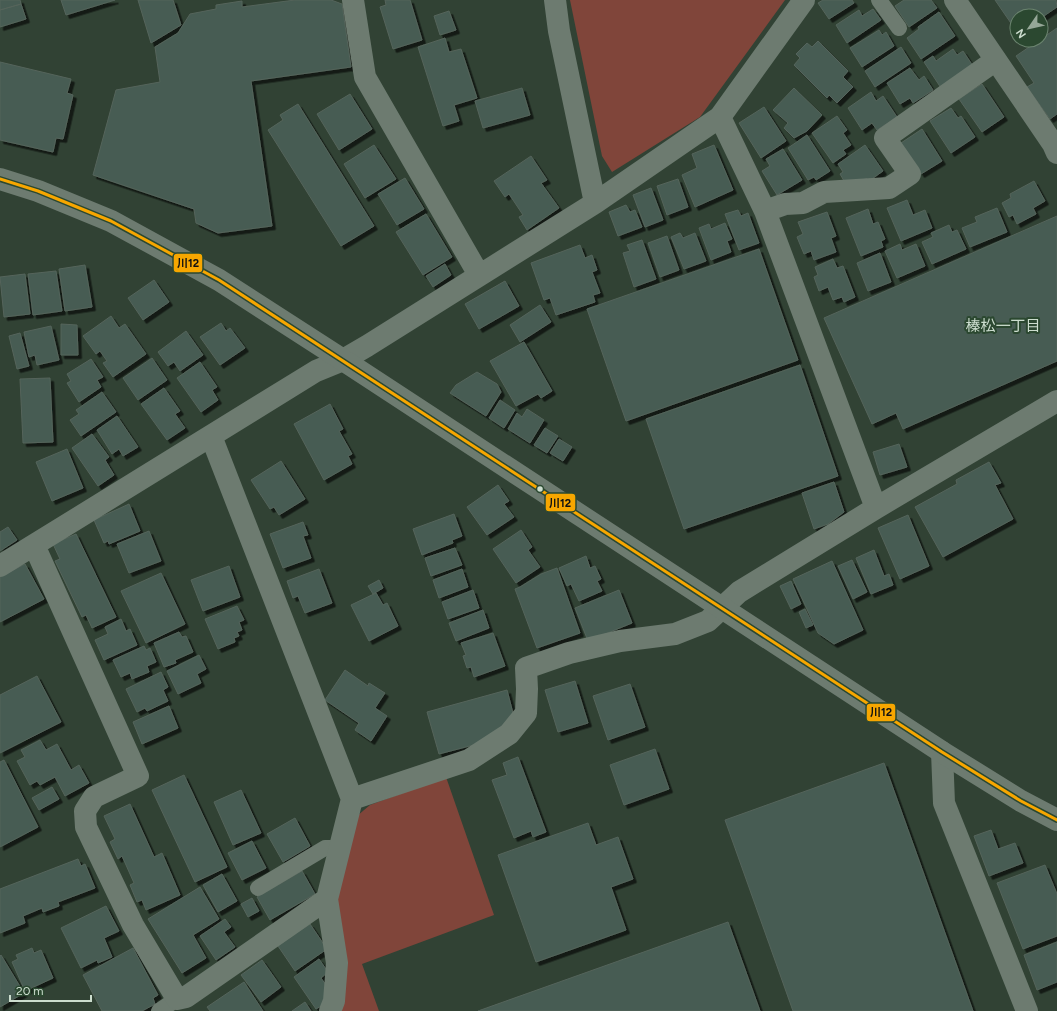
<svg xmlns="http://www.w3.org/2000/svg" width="1057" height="1011" font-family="Figtree,'Noto Sans JP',sans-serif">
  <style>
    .green { fill: #80453a }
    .building { fill: #465c52; stroke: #55645b; filter: url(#shadow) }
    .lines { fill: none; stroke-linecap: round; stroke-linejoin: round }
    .service { stroke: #6d7b70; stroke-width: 16 }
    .minor { stroke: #6d7b70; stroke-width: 22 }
    .tertiary { stroke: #6d7b70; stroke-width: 22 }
    .bus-1-casing { stroke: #2b4830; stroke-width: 6 }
    .bus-1 { stroke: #f7a600; stroke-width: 3 }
    .bus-dot { fill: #ccddce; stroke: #2b4830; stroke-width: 1.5 }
    .labels { text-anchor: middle; stroke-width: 4; stroke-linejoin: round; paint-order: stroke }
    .neighbourhood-label { font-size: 15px; fill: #ccddce; stroke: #2b4830 }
    .line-badge { stroke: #2b4830; stroke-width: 1.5 }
    .pale-badge-label { font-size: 11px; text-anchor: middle; font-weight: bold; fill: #111 }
  </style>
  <defs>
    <filter id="shadow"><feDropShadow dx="3.5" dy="3.5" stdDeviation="0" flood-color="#0009"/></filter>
  </defs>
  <rect width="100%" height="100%" fill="#314234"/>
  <!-- green -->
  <path class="green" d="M570 0H785L700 117 612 172 602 156Z
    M446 777 494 915 362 964 379 1011H336V904L357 816 370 805Z"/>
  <!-- building -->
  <path class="building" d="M0 0H20L21 4 0 10Z
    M61 0H115L66 15Z
    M138 0H173L181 25 151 43Z
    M295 0H331L342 4 351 67 251 81 272 226 218 233 196 223 194 209 93 175 116 90 160 82 155 47 178 33 190 14 216 9V5L242 1V7Z
    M385 0H410L422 40 393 49 380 7 386 5Z
    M823 0H852L854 3 829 19 818 3Z
    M904 0H931L937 8 909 27 895 6Z
    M995 0H1056L1057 7 1041 18V16H1017V32Z
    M21 4 26 19 0 27V10Z
    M873 9 881 20 847 43 836 25 859 10 862 16Z
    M449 11 456 30 440 35 434 16Z
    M939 12 955 36 921 59 907 38 919 29 918 27Z
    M1057 28V114L1050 119 1027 87 1034 83 1016 56Z
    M879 30 882 35 886 32 894 46 862 67 850 48Z
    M445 38 449 52 461 49 477 98 454 105 459 121 443 126 418 47Z
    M818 41 848 71 843 77 853 87 837 103 829 95 827 98 794 65 800 58 796 54 807 43 812 47Z
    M901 47 911 63 875 87 865 71Z
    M953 49 957 55 963 51 973 66 941 88 924 62 933 56 936 61Z
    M0 62 71 79 67 93 73 95 63 139 56 138 53 152 0 140Z
    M910 68 919 80 924 76 933 90 913 103 910 98 900 104 887 83Z
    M982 84 1004 117 982 132 959 99Z
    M522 88 530 115 483 128 475 101Z
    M794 88 822 115 807 131 794 138 784 128 788 123 773 110Z
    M871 92 876 101 883 96 897 117 877 130 872 123 862 130 848 108Z
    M350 94 372 129 339 150 317 114Z
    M298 104 374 226 341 246 268 130 283 120 280 115Z
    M764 107 786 141 761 158 739 123Z
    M951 108 958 118 961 116 975 137 951 153 930 121Z
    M837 116 847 130 843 133 851 145 843 150 846 154 833 163 812 133Z
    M922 129 942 161 921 174 901 143Z
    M807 135 830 171 816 180 814 177 808 180 788 148Z
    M374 145 396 179 365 198 344 164Z
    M714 145 733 190 695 207 682 175 697 168 692 154Z
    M865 145 883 171 869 181 866 178 855 186H847L840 174 843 172 838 164Z
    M783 149 802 180 777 195 762 171 770 166 766 159Z
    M531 156 547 180 541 183 559 208 527 230 519 217 523 215 509 194 505 197 494 181Z
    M405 178 424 209 397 225 378 194Z
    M678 179 688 207 667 215 657 186Z
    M1034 181 1045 201 1033 208 1036 214 1017 224 1013 215 1009 217 1002 203 1011 198 1010 194Z
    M651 188 663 220 645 227 633 195Z
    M907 200 913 215 925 210 932 228 901 241 887 208Z
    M626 205 630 212 635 210 642 227 618 236 609 212Z
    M997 208 1007 232 970 247 962 228 977 222 975 217Z
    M868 209 873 224 878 222 885 239 881 241 883 247 861 256 846 218Z
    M738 210 741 216 748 213 759 243 739 250 725 214Z
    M827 212 836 236 831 238 836 252 814 260 811 251 804 254 797 237 803 234 798 222Z
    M426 214 452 257 423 275 396 232Z
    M1057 216V361L903 429 896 413 872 424 824 318Z
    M725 223 732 239 727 241 731 252 711 260 699 228 709 224 711 229Z
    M949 225 952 232 957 230 966 249 932 264 922 242 933 237 931 233Z
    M680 233 683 238 695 233 706 261 684 269 671 237Z
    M667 236 679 270 660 277 648 243Z
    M642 240 656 279 634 287 623 253 630 251 627 245Z
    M900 244 902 250 916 244 925 266 897 278 885 251Z
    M580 245 585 258 592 255 597 270 592 272 600 293 593 295 595 302 556 315 550 298 544 300 531 263Z
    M759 249 798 360 626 421 587 309Z
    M880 253 891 282 868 291 857 263Z
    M833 259 837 268 843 266 855 297 844 302 842 297 833 300 828 287 819 291 814 277 818 275 815 267Z
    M445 264 451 275 433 287 426 276Z
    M85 265 92 307 65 311 59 269Z
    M56 271 62 311 33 315 28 274Z
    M25 274 30 314 4 317 0 277Z
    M154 280 169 302 143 320 128 298Z
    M505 281 519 306 479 329 465 304Z
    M540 305 551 322 520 342 510 325Z
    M111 316 119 328 125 324 146 354 113 377 103 363 107 361 100 351 96 354 83 336Z
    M221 323 226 331 230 328 245 348 220 365 200 337Z
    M61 324 77 325 78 355H61Z
    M51 326 59 360 37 365 35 355 29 357 24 332Z
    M186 331 203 355 180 371 174 362 168 366 158 352Z
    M20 333 29 366 17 369 9 336Z
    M524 342 552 391 541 398 538 394 516 406 490 361Z
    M152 358 167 380 138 400 123 378Z
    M91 359 103 377 97 380 101 387 79 402 67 383 71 381 67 374Z
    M200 362 217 387 212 390 218 400 201 412 177 378Z
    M800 365 838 476 684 529 646 419Z
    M477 372 497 384 501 392 486 416 450 393 456 385Z
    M50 378 53 442 23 443 20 379Z
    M164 388 180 411 175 414 185 428 167 440 141 404Z
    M102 392 116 412 81 436 70 420 79 414 76 410Z
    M500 400 515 410 504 428 489 418Z
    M330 404 343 429 339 431 352 454 348 456 352 464 324 480 294 424Z
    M527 409 544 420 530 443 508 429 517 413 522 417Z
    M117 416 138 447 123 456 119 449 112 454 97 430Z
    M545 428 558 436 547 453 534 445Z
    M92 434 109 457 105 460 114 475 98 486 72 448Z
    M559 439 572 447 563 461 550 453Z
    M899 444 907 467 880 475 873 452Z
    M67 449 83 488 52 501 36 462Z
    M281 461 305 499 279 515 274 507 270 509 251 480Z
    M989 462 1001 483 995 485 1013 519 943 557 915 507 957 484 956 480Z
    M834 482 844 512 828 524 814 529 802 493Z
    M498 485 509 501 504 504 514 517 487 535 467 507Z
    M129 504 140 531 109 544 108 541 104 543 94 520Z
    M454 514 462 536 452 540 453 543 422 555 413 529Z
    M908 515 929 566 900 579 878 528Z
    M303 522 308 535 303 536 311 558 283 568 270 534Z
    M8 527 17 540 0 551V532Z
    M521 530 532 547 528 550 540 567 516 583 493 549Z
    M149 531 161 561 129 573 117 544Z
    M76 534 116 617 92 628 86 615 82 617 55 561 60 559 53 544Z
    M455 548 462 565 431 576 425 558Z
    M874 550 884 576 889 574 893 585 871 594 856 558Z
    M586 556 590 568 595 566 601 579 597 581 602 591 579 601 571 584 567 586 559 568Z
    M852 560 867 592 853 599 838 566Z
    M832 561 863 630 834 644 818 633 793 579Z
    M25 564 44 599 0 622V577Z
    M229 566 240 597 203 611 191 580Z
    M557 568 580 633 537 648 515 589 520 587 541 574Z
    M319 569 332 603 305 613 298 596 293 598 287 581Z
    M462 569 468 587 439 598 433 580Z
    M161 573 185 624 146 643 121 591Z
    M379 580 383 588 373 594 368 586Z
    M791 581 801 604 791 609 780 586Z
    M473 590 479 608 448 619 442 602Z
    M619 590 632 623 588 641 575 608Z
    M376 593 383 605 387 603 398 626 369 641 351 605Z
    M237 606 244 620 239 622 242 630 237 632 239 636 234 638 235 642 218 649 205 619Z
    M805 609 813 625 806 628 799 612Z
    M483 610 489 628 456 641 449 623Z
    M121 619 126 631 130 629 137 645 104 660 95 640 108 634 105 627Z
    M179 632 182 637 186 636 193 652 175 660 176 663 164 667 154 643Z
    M493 633 505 666 474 677 471 667 467 668 463 656 466 655 461 643Z
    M144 646 146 650 150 648 156 662 147 666 149 672 132 679 130 673 121 677 113 660Z
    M199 655 206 669 197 674 201 683 178 694 167 671Z
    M345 670 368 686 369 683 385 693 375 708 387 716 371 741 355 730 359 723 325 700Z
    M161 672 168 687 163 690 168 701 147 711 145 708 137 712 126 689Z
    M37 676 61 722 0 753V695Z
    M575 681 588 723 558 732 545 690Z
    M630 684 645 727 608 740 593 696Z
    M507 690 514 717 485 742 439 754 427 712Z
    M169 706 178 728 142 744 133 722Z
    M40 740 46 750 57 744 71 770 79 765 89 783 65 796 55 777 40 785 37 781 30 785 17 761 25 757 21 750Z
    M655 749 669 789 624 805 610 765Z
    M518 757 546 832 533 837 531 831 514 838 492 780 507 775 503 763Z
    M4 760 38 827 0 847V762Z
    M884 763 973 1011H793L725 820Z
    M184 775 227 867 195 882 152 790Z
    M52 787 59 799 39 810 32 798Z
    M241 790 261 833 233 845 214 802Z
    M130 804 154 857 162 853 180 895 146 910 142 900 137 902 130 885 134 883 122 856 118 859 110 842 115 839 104 816Z
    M295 818 310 846 283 862 267 834Z
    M588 823 596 845 618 837 633 879 611 887 626 930 536 962 498 855Z
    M991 830 998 849 1015 843 1023 863 989 876 974 836Z
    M252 841 266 868 242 880 228 853Z
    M78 859 81 866 85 864 95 888 58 902 59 906 43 912 42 908 23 916 25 923 0 933V889Z
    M1045 865 1057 894V936L1023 949 997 883Z
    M302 871 315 894 270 920 257 897Z
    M222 874 237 901 218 912 203 885Z
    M200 887 219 919 193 935 206 958 182 973 148 919Z
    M252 898 259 911 248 917 241 904Z
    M106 906 119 931 104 938 112 957 98 963 97 960 81 968 61 928Z
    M225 919 231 927 224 932 235 947 216 960 200 936Z
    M728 922 760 1011H478Z
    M310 924 327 949 295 971 278 946Z
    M1057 942V982L1037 990 1024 955Z
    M32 948 34 953 41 950 53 978 25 991 12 962 18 959 16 955Z
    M133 948 158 995 153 998 155 1004 142 1011H102L83 975Z
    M1 955 24 993 0 1007V956Z
    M319 959 328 972 321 978 331 992 328 1002 316 1009 294 977Z
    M262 960 281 987 261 1002 241 975Z
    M244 982 263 1011H210L207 1007Z
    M305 1002 311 1011H292Z"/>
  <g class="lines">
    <!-- service -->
    <path class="service" d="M879 0 899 28
      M258 888 325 848H340
      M159 1011 177 999"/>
    <!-- minor -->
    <path class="minor" d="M353 0 365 77 479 275
      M555 0 559 31 595 203
      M955 0 1053 144 1057 153
      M720 117 765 211 876 508
      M765 211 785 204 803 203 824 192 889 188 910 174 885 138 996 60
      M211 436 352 799
      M34 545 138 776 94 797 85 811 86 827 133 925 177 999 186 997 327 899
      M0 566 316 371 343 360 367 346 595 203 720 117 804 0
      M942 752 944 803 1027 1011
      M330 1011 334 1001 337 963 327 899 352 799 469 760 509 734 526 713 527 689 526 668 569 653 620 641 675 634 708 621 739 592 876 508 1057 401"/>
    <!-- tertiary -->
    <path class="tertiary" d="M0 179 38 191 111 221 219 280 343 360 942 752 1021 801 1057 820"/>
    <!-- bus-1 casing -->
    <g class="bus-1-casing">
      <path id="bus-1" d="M0 179 38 191 111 221 219 280 942 752 1021 801 1057 820"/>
    </g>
    <!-- bus-1 -->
    <use href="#bus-1" class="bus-1"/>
  </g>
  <!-- markers -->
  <circle class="bus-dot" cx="540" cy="489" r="3.5"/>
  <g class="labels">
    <!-- neighbourhood labels -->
    <g class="neighbourhood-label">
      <text x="1003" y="331">榛松一丁目</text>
    </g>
  </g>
  <g class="line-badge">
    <rect x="173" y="253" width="30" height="20" rx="4" fill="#f7a600"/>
    <rect x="545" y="493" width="31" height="19" rx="4" fill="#f7a600"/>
    <rect x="866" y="703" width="30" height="19" rx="4" fill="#f7a600"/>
  </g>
  <g class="pale-badge-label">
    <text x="188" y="267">川12</text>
    <text x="560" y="507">川12</text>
    <text x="881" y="716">川12</text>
  </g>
  <!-- north arrow -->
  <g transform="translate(1029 28) rotate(236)"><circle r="19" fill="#2b4830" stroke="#6b846f"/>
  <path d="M0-3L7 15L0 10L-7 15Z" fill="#96a798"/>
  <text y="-6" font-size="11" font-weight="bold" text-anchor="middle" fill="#ccddce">N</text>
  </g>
  <!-- scale -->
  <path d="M10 995v6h81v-6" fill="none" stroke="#ccddce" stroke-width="2"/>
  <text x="16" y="995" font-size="12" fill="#ccddce" stroke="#2b4830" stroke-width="3" paint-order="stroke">20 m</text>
</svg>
